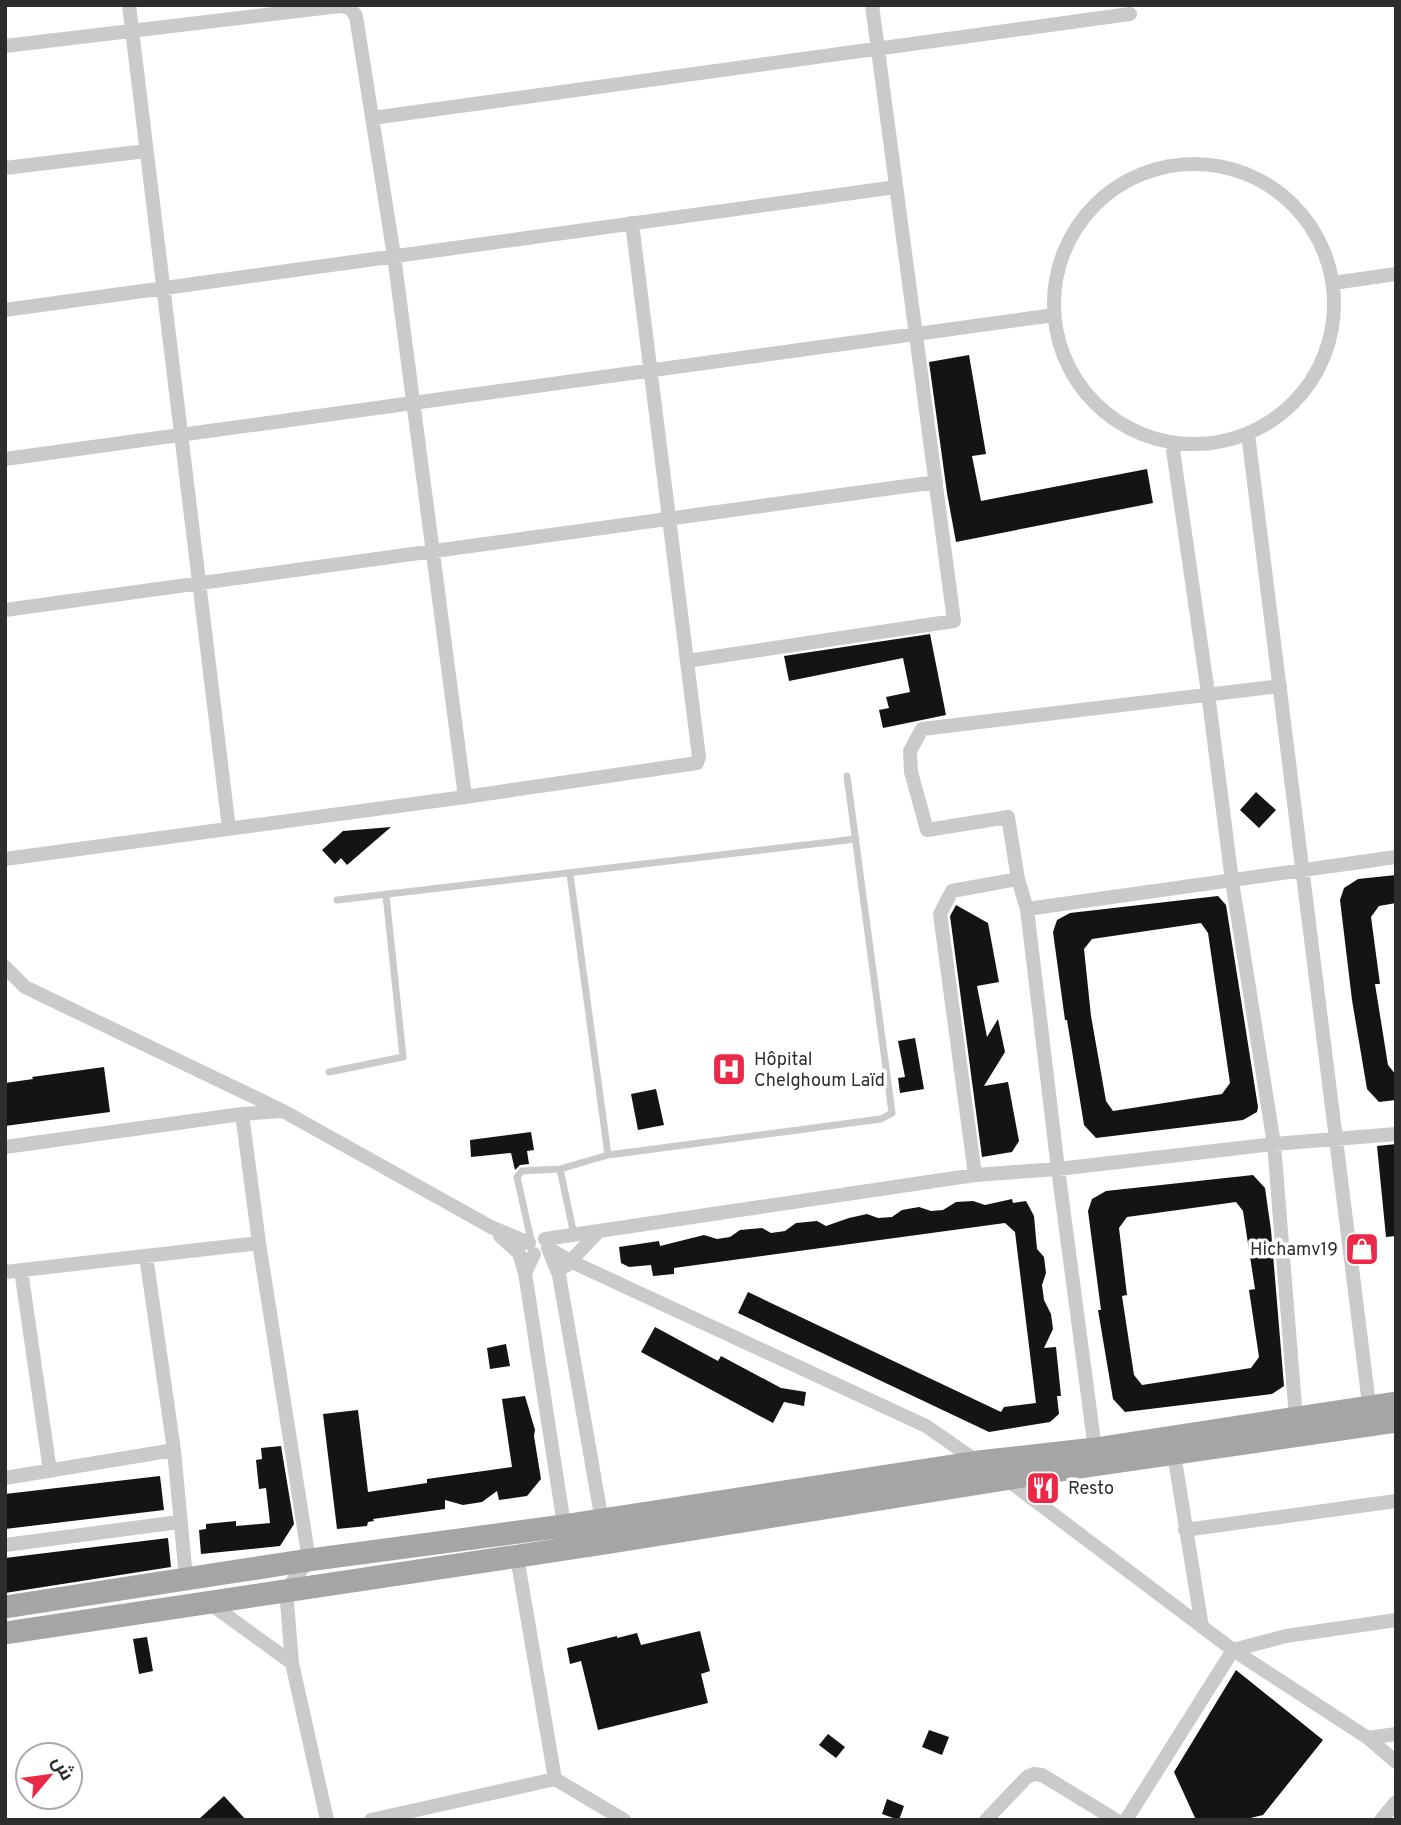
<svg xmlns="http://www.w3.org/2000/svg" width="1401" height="1825" font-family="Overpass,Cairo,sans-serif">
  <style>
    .building { fill: #141414; fill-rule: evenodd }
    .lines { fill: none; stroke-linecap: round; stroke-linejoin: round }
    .lane { stroke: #cacaca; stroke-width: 7 }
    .street { stroke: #cacaca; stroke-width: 14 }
    .primary { stroke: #a5a5a5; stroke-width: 23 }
    .labels { text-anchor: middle; stroke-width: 7; stroke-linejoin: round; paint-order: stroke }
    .poi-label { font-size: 18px; fill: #2d2d2d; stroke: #fff; text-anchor: start }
  </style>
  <rect width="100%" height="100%" fill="#fff"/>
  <!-- building -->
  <path class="building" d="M969 355 986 454 972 456 981 501 1147 469 1153 503 956 542 947 493 929 362Z
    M930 634 946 715 883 728 879 710 889 708 886 697 910 692 903 658 789 681 784 656Z
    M1256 792 1276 810 1259 828 1240 810Z
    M391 827 347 865 341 858 335 864 322 850 343 831Z
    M1396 875V903L1379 906 1371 917 1380 984H1375L1388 1065 1396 1075V1100L1379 1102 1367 1089 1352 1000 1340 900 1344 888 1358 879Z
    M1218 896 1226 905 1258 1107 1257 1112 1243 1120 1096 1138 1084 1125 1067 1020H1065L1053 932 1057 920 1070 913ZM1201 923 1208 933 1230 1083 1222 1094 1113 1111 1106 1101 1091 1016 1084 949 1092 939Z
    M956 905 988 923 999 982 977 986 987 1037 998 1019 1005 1052 984 1086 1008 1082 1019 1141 1012 1152 982 1157 950 916Z
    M915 1038 924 1089 900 1093 898 1078 905 1077 898 1041Z
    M104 1067 110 1112 5 1126V1083L33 1079 32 1077Z
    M656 1089 664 1125 638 1130 631 1094Z
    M531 1132 534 1150 527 1151 529 1164 520 1165 515 1170 511 1153 471 1157 470 1140Z
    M1396 1144V1236L1386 1237 1377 1146Z
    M1253 1175 1265 1188 1271 1230 1284 1386 1272 1394 1125 1412 1113 1399 1098 1310H1101L1088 1211 1092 1199 1106 1191ZM1236 1202 1243 1211 1255 1289 1249 1290 1259 1357 1251 1368 1142 1385 1134 1375 1122 1296 1127 1295 1119 1228 1127 1217Z
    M1012 1199 1013 1203 1026 1201 1034 1216 1037 1249 1044 1257 1046 1273 1042 1285 1044 1300 1051 1314 1053 1329 1044 1348 1056 1347 1061 1396H1057L1059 1414 1050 1422 989 1432 738 1313 748 1292 1001 1412 1004 1407 1036 1403 1015 1232 1005 1223 674 1268V1274L653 1276 651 1265 629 1267 621 1263 619 1247 659 1241 660 1246 704 1235 717 1239 730 1237 740 1230 762 1228 771 1233 785 1231 796 1223 817 1221 826 1226 849 1218 867 1214 878 1218 892 1217 902 1210 919 1207 931 1211 943 1210 956 1202 973 1201 985 1205Z
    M655 1327 718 1361 721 1356 781 1388 806 1392 804 1406 784 1402 773 1423 641 1352Z
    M506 1344 510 1366 490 1369 487 1348Z
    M525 1396 535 1430 534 1436 541 1479 527 1496 499 1500 497 1491 482 1502 463 1505 445 1500V1509L373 1519 374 1521 368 1522 367 1526 337 1529 323 1414 358 1410 368 1492 427 1483V1479L512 1467 502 1399Z
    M281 1446 294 1524 280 1546 201 1554 199 1530 206 1529V1524L236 1521V1526L270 1523 266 1488 259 1489 256 1460 262 1459 261 1448Z
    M160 1476 164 1510 5 1529V1494Z
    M168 1538 171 1567 5 1593V1558Z
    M700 1631 710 1671 701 1674 708 1703 598 1730 581 1661 570 1664 567 1648 617 1636V1638L637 1633 641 1645Z
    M147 1637 153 1671 139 1674 133 1639Z
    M1236 1670 1323 1740 1263 1815 1242 1820H1196L1174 1772Z
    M929 1730 949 1737 942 1755 922 1747Z
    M828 1734 845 1747 836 1758 819 1745Z
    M224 1796 246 1820H198Z
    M887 1799 904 1806 899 1820 882 1814Z"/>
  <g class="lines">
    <!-- lane -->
    <path class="lane" d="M570 874 608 1155
      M337 900 856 839
      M329 1072 403 1057 386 895
      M560 1169 574 1235
      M531 1240 517 1177 522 1171 560 1169 608 1155 881 1119 892 1113 847 776"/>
    <!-- street -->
    <path class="street" d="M129 5 229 829
      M5 46 340 6 350 8 356 16 394 256 465 797
      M372 118 1130 14
      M1054 304a140 140 0 1 1 280 0a140 140 0 1 1-280 0Z
      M5 168 146 151
      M1333 283 1396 274
      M5 310 896 187
      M1248 434 1370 1412
      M1172 443 1208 693 1232 881 1274 1144 1296 1418 1299 1423
      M5 459 1054 315
      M5 610 936 482
      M687 661 954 621 872 5
      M5 859 465 797 697 763 699 757 632 223
      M1018 879 1008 817 927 830 911 772 910 751 922 729 1280 686
      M1027 909 1396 857
      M5 967 25 987 283 1111 491 1227 529 1243
      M242 1114 259 1243 309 1560 286 1590 292 1663 327 1820
      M5 1147 242 1114 282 1111
      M975 1175 940 914 952 891 1018 879 1027 909 1058 1169 1095 1449
      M500 1236 519 1253 525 1273
      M545 1239 975 1175 1058 1169 1274 1144 1396 1134
      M548 1248 570 1261 926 1426 978 1462
      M548 1248 559 1275 603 1527
      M534 1254 525 1273 565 1531
      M146 1256 174 1450 186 1578
      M566 1266 598 1232
      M21 1270 50 1471
      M5 1272 259 1243
      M1174 1454 1202 1627
      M5 1478 174 1450
      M1005 1478 1233 1650 1286 1636 1396 1620
      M1185 1530 1396 1501
      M5 1545 179 1522
      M517 1557 555 1779
      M208 1602 292 1663
      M1368 1738 1396 1734
      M371 1820 555 1779 624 1820
      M986 1820 1027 1777 1034 1774 1042 1775 1116 1820
      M1126 1820 1233 1650 1368 1738 1396 1762
      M1381 1820 1396 1802"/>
    <!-- primary -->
    <path class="primary" d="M5 1607 309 1560 564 1526 978 1462 1095 1449 1396 1403
      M5 1633 605 1543 1073 1468 1396 1421"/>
  </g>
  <!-- icons -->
  <defs>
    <g id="hospital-square" transform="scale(1.75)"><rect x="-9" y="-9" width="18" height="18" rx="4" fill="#eb2946" stroke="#fff"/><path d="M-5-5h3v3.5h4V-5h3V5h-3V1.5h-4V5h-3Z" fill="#fff"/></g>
    <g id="shop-square" transform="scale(1.75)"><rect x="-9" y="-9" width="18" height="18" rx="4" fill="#eb2946" stroke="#fff"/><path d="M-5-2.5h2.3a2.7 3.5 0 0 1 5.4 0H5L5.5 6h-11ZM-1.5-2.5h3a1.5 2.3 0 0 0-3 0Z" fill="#fff"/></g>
    <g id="restaurant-square" transform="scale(1.75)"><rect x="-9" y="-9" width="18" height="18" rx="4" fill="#eb2946" stroke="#fff"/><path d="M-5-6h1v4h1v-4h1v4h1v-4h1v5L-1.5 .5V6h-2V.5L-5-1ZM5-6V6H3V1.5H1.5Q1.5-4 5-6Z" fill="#fff"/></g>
  </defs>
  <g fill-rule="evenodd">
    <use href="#hospital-square" x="729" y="1069"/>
    <use href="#shop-square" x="1362" y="1249"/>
    <use href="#restaurant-square" x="1043" y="1488"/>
  </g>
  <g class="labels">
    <!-- poi labels -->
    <g class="poi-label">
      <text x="754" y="1065">Hôpital<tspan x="754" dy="21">Chelghoum Laïd</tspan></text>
      <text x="1338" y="1255" text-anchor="end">Hichamv19</text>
      <text x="1068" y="1494">Resto</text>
    </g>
  </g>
  <!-- border -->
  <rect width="1401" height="1825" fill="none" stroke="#2d2d2d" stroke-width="14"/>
  <!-- north arrow -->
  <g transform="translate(49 1776) rotate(61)"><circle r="33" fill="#ffffff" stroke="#ababab" stroke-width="2"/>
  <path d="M0-5L12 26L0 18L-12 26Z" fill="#eb2946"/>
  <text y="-10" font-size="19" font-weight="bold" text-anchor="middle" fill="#2d2d2d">ش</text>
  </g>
</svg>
